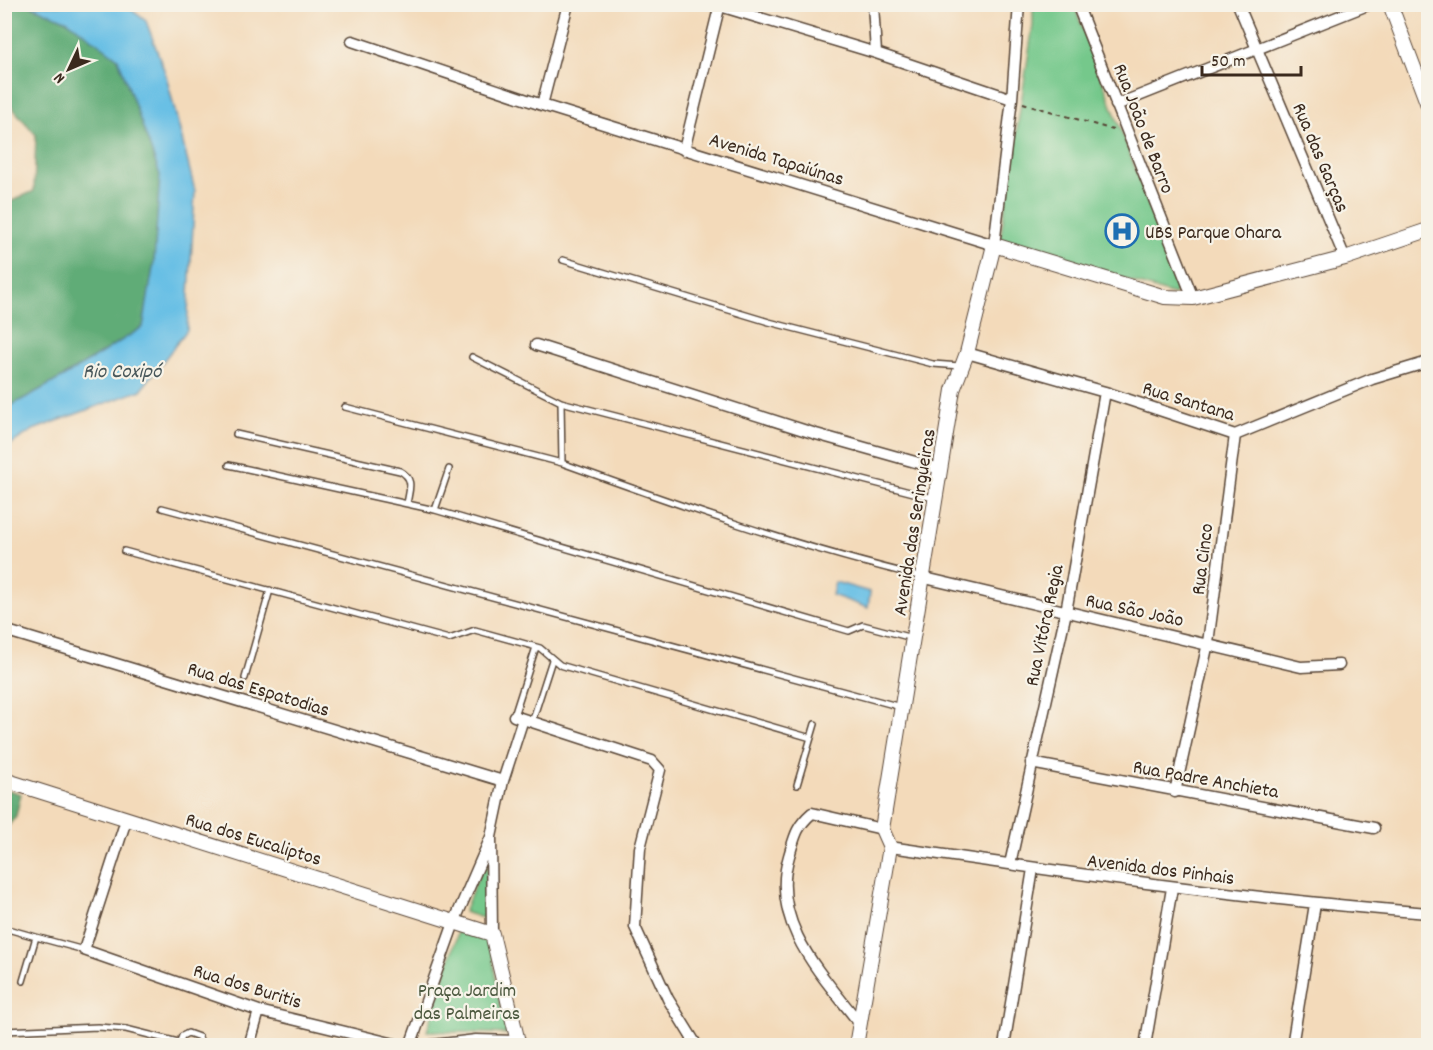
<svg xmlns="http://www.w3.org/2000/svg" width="1433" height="1050" font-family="Dekko,sans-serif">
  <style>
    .green { fill: #75c88b; stroke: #587954; stroke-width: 1.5 }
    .forest { fill: #60ac77; stroke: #4e6b4a; stroke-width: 1.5 }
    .water { fill: #68bfe5; stroke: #527482; stroke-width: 1.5 }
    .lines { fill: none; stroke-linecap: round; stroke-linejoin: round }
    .service-casing { stroke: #574435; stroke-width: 8 }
    .minor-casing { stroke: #574435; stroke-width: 13 }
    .tertiary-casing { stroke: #574435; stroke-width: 16 }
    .path { stroke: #574435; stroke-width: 2; stroke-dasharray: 4.5 4.5; stroke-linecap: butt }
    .service { stroke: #fff; stroke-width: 5 }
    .minor { stroke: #fff; stroke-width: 10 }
    .tertiary { stroke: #fff; stroke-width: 14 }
    .labels { text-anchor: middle; stroke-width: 4.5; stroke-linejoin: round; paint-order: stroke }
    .street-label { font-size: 20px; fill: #3b2a1e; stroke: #f7f3e8 }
    .poi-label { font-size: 20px; fill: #3b2a1e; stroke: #f7f3e8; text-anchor: start }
    .park-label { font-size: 20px; fill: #4c593f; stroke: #f7f3e8 }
    .water-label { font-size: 21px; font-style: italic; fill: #48575a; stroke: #f7f3e8 }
  </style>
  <rect width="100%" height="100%" fill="#f7f3e8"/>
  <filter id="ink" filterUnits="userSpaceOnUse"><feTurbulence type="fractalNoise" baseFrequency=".0167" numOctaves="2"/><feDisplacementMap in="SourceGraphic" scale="12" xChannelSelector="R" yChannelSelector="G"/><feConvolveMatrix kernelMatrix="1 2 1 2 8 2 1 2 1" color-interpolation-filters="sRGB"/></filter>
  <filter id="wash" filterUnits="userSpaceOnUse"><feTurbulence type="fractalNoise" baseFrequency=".008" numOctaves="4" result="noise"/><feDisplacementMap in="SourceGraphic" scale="24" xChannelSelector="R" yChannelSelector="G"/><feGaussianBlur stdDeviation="1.35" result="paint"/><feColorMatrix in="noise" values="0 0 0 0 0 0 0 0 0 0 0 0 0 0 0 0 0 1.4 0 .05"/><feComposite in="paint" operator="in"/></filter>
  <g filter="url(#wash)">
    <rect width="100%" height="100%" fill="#f3daba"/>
    <!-- green -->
    <path class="green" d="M1033 5H1074L1179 285 1174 295 1000 240 1033 25Z
      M487 855 489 920 464 912Z
      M460 926 489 936 500 1005 510 1034 427 1031Z"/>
    <!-- forest -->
    <path class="forest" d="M5 5H29L68 21 118 58 160 175 154 262 143 327 63 377 5 409 4 199 10 202 34 191 36 135 4 98Z
      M5 789 21 794 16 816 5 830Z"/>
    <!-- water -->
    <path class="water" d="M29 5H125L146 21 166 75 195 191 187 330 141 390 33 430 5 448V409L63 377 143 327 154 262 160 175 118 58 68 21Z
      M835 582 870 592 868 608 832 595Z"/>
  </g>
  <g filter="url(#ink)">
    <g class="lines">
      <!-- service casing -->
      <g class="service-casing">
        <path id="service" d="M563 260 769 322 933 364 960 366
          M472 357 561 402 933 498
          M561 402 562 463C681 506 800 548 923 577
          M345 407 562 463
          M236 434 400 471C415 479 409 490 407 504
          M229 465 435 510 849 631 863 625 912 638
          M162 508 901 707
          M435 510 449 469
          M124 551 449 639 475 630 540 648 560 665 811 738
          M245 678 270 590
          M514 716 536 647
          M532 722 552 660
          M797 785 815 724
          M4 928 36 937
          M23 981 36 937 84 950
          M4 1031 98 1027 126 1029 178 1042
          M178 1046 182 1036 188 1033 199 1037 202 1046"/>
      </g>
      <!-- minor casing -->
      <g class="minor-casing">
        <path id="minor" d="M873 4 876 53
          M1077 4 1193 298
          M1238 4 1345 258
          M720 6 876 53 1012 99
          M352 41 542 105 994 245 1012 99 1019 4
          M542 105 568 4
          M1116 105 1370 4
          M684 150 720 4
          M536 345 816 434 940 469
          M967 353 1105 392 1235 435 1372 379 1428 362
          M925 578 1301 667 1339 665
          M4 630 503 781
          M514 716 652 761 660 770 640 848 635 927 668 999 697 1046
          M1031 763 1374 828
          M1175 792 1208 643 1235 435
          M126 820 84 950 259 1011 403 1046
          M890 847C1069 873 1247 899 1428 913
          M1010 864 1066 612 1105 392
          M492 934 491 837 503 781 523 719
          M860 1024C823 976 769 923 789 856 795 836 796 827 812 813L882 829
          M249 1046 259 1011
          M410 1046 455 920 491 837
          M425 1046 476 1040 517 1041
          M1004 1046 1033 869
          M1145 1046 1172 888
          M1292 1046 1315 904"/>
      </g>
      <!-- tertiary casing -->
      <g class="tertiary-casing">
        <path id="tertiary" d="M1390 4 1428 105
          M4 780 492 934 519 1046
          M856 1046 890 847 882 829 953 390 967 353 994 245 1165 297 1193 298 1345 258 1428 230"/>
      </g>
      <!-- path -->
      <path class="path" d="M1023 103 1113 130"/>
      <!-- service -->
      <use href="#service" class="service"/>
      <!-- minor -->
      <use href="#minor" class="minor"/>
      <!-- tertiary -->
      <use href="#tertiary" class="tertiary"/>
    </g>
  </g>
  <!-- icons -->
  <defs>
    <g id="hospital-ring" transform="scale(1.725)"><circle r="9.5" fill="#f7f3e8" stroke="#1f6fb2" stroke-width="1.5"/><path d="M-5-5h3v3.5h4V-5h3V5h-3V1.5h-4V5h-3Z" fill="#1f6fb2"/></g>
  </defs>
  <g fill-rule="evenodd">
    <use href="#hospital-ring" x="1122" y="231"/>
  </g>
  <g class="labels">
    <!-- street labels -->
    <g class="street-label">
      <text transform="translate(1145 128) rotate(69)" y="7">Rua João de Barro</text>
      <text transform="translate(1322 157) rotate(67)" y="7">Rua das Garças</text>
      <text transform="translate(777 158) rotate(17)" y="7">Avenida Tapaiúnas</text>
      <text transform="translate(1189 400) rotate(17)" y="7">Rua Santana</text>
      <text transform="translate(913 522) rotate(-81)" y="7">Avenida das Seringueiras</text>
      <text transform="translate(1201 559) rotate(-83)" y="7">Rua Cinco</text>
      <text transform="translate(1135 609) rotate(12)" y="7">Rua São João</text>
      <text transform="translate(1043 625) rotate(-78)" y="7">Rua Vitóra Regia</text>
      <text transform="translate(259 688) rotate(17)" y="7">Rua das Espatodias</text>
      <text transform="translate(1206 778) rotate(10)" y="7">Rua Padre Anchieta</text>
      <text transform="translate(254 838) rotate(17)" y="7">Rua dos Eucaliptos</text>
      <text transform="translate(1161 868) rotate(7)" y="7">Avenida dos Pinhais</text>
      <text transform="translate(248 985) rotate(17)" y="7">Rua dos Buritis</text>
    </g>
    <!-- poi labels -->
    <g class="poi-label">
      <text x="1145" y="238">UBS Parque Ohara</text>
    </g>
    <!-- park labels -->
    <g class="park-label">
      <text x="467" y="996">Praça Jardim<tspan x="467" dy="23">das Palmeiras</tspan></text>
    </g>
    <!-- water labels -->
    <g class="water-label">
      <text x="122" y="377">Rio Coxipó</text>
    </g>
  </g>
  <!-- margin -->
  <rect width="1433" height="1050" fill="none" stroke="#f7f3e8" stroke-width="24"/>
  <!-- north arrow -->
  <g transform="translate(69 69) rotate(226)" stroke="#f7f3e8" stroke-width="4.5" paint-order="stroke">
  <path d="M0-4.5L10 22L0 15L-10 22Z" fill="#3b2a1e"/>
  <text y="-9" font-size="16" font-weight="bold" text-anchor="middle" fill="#3b2a1e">N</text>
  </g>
  <!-- scale -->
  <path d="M1202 66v9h99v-9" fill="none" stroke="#3b2a1e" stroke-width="3"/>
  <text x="1211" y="66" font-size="18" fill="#3b2a1e" stroke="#f7f3e8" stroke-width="4.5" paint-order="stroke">50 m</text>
</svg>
